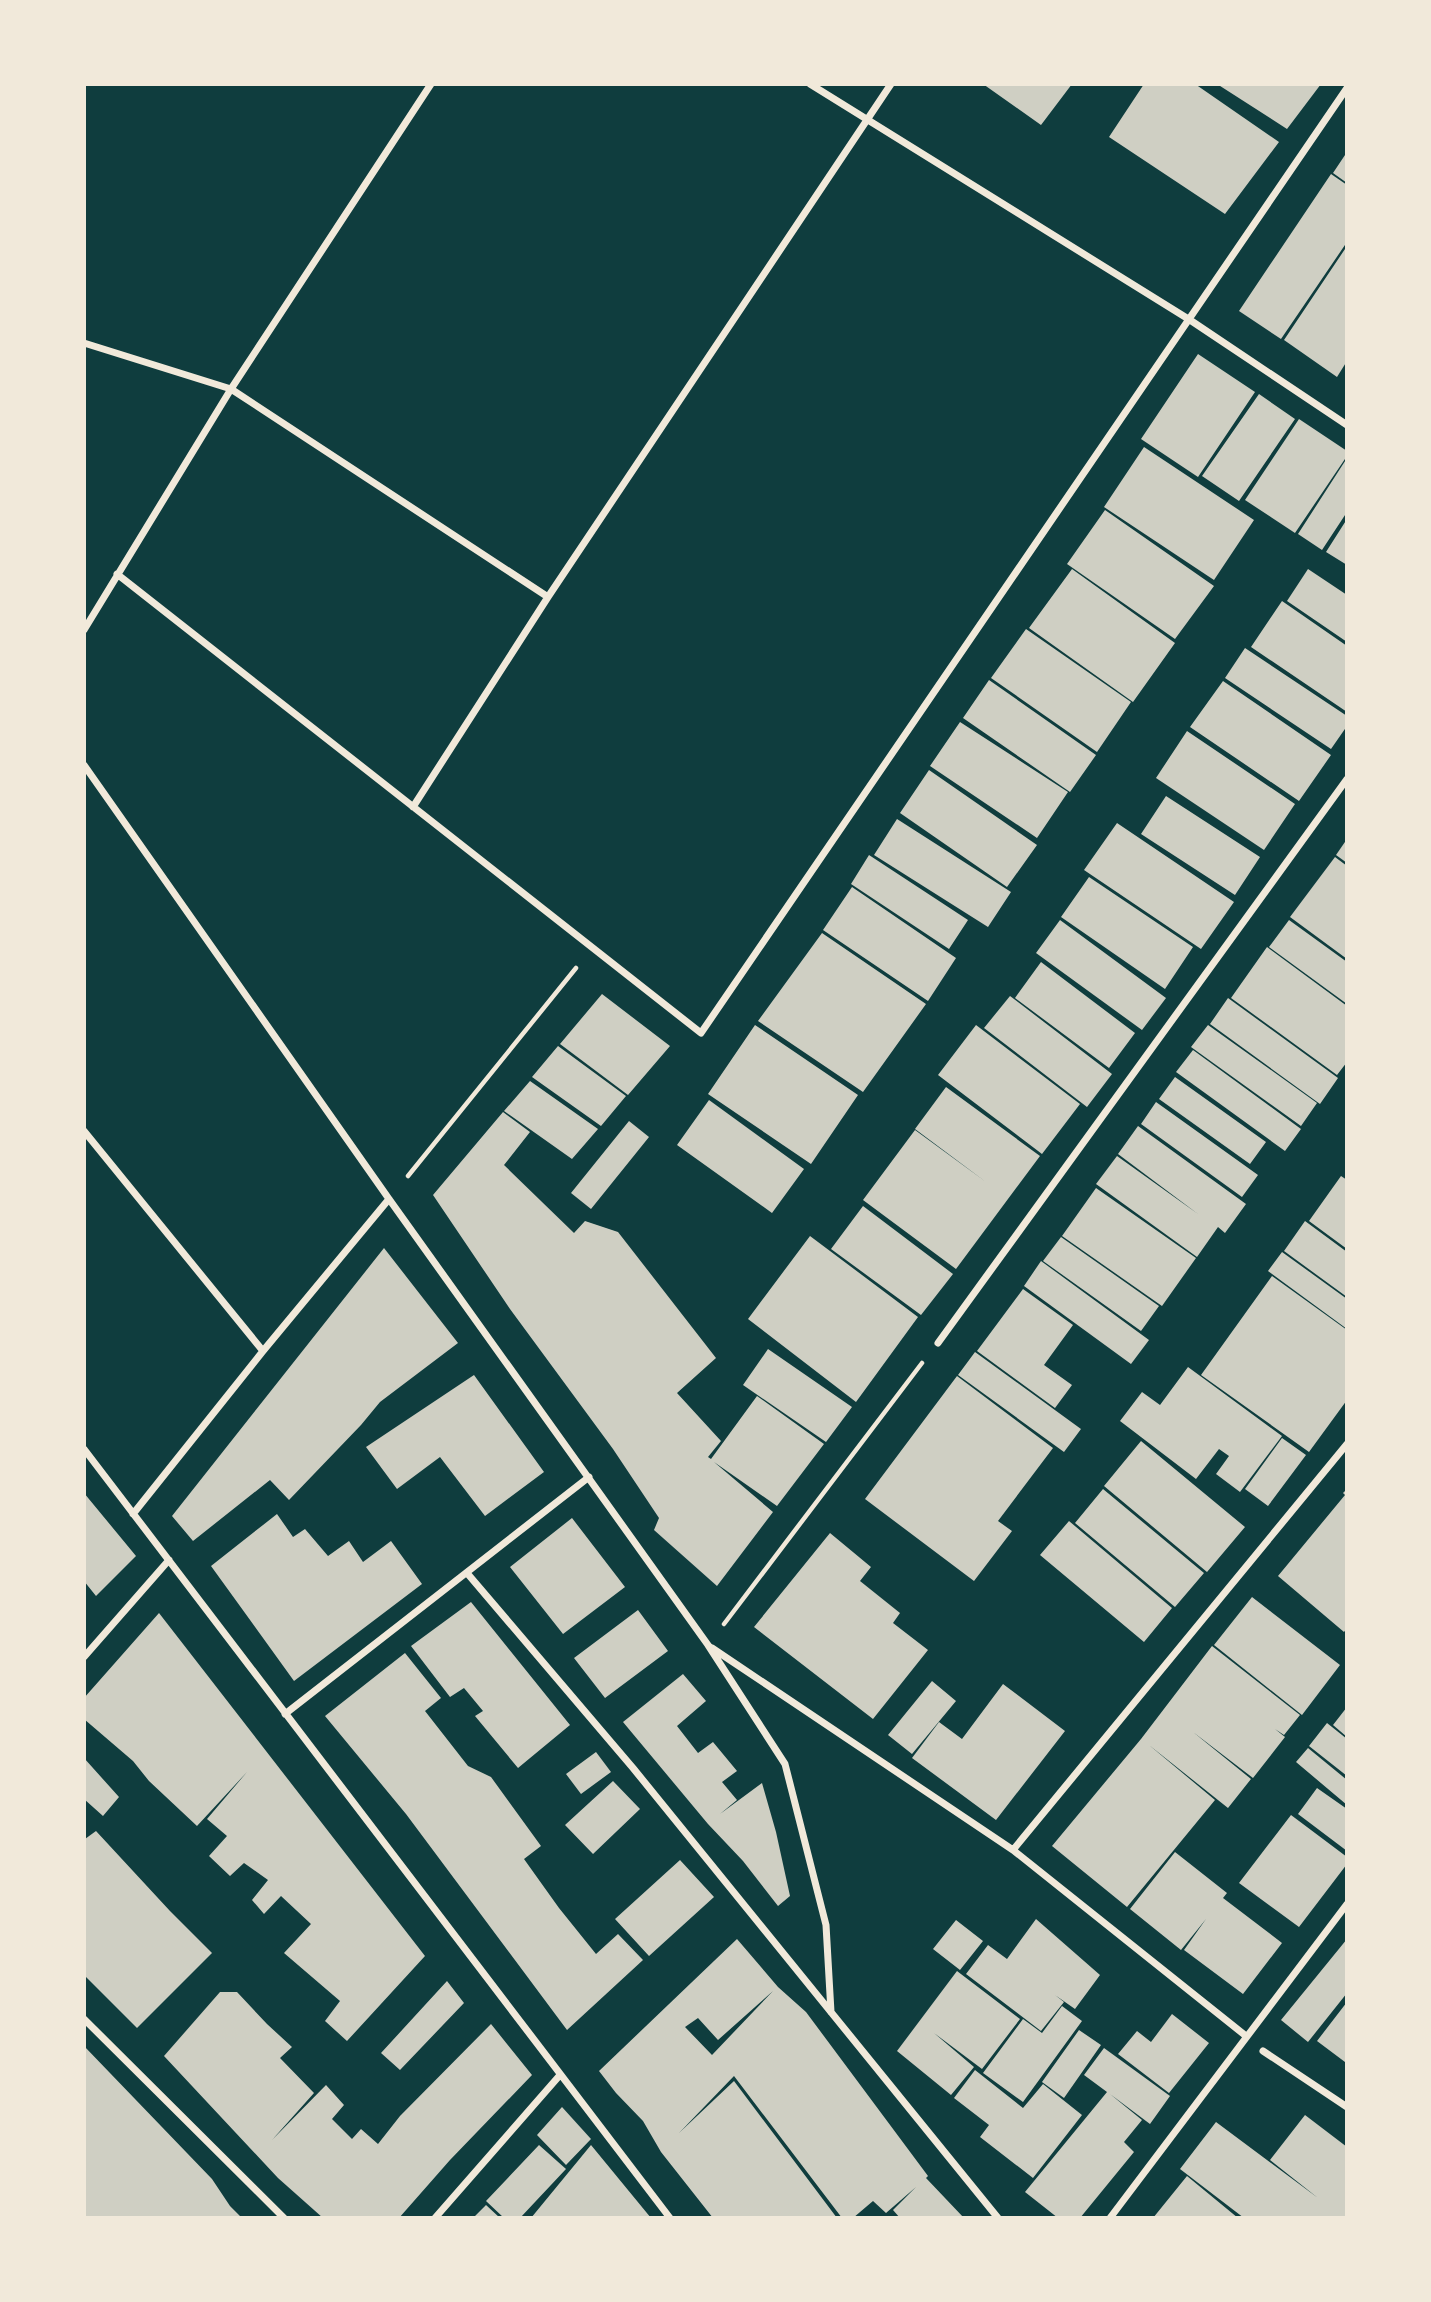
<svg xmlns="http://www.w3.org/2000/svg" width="1431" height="2302" font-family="'Playfair Display',serif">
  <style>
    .building { fill: #cfcfc3; fill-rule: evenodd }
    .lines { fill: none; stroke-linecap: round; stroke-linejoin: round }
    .path { stroke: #f1e9da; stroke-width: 4.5 }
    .minor { stroke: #f1e9da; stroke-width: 7 }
  </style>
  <rect width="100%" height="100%" fill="#0f3d3e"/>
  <!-- building -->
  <path class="building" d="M983 84H1072L1041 125Z
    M1144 84H1195L1279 142 1225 214 1109 137Z
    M1217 84H1321L1287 129Z
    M1347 152V183L1333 173Z
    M1331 174 1347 185V242L1281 339 1239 311Z
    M1347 246V361L1337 377 1284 340Z
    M1198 354 1255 392 1198 477 1141 439Z
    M1259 394 1295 419 1239 501 1202 476Z
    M1299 419 1347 451V456L1295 533 1245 500Z
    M1144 447 1254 520 1214 580 1104 507Z
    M1347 458V512L1322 550 1298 534Z
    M1105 510 1214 586 1175 639 1067 564Z
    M1347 519V565L1326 552Z
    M1072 569 1175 643 1133 702 1029 628Z
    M1308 569 1347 595V642L1287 601Z
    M1282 601 1347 646V712L1251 647Z
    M1026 629 1131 702 1097 752 991 678Z
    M1245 648 1347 716V726L1331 749 1225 678Z
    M989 680 1096 755 1070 792 963 718Z
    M1223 681 1331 755 1299 801 1190 727Z
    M960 722 1068 792 1037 838 930 766Z
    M1187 731 1295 804 1264 850 1156 778Z
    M929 770 1037 845 1007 887 900 813Z
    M1166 796 1260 857 1235 895 1141 834Z
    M897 819 1011 892 988 927 874 855Z
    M1117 823 1234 902 1201 949 1084 870Z
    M1347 839V863L1336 855Z
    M869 855 968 920 949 949 851 884Z
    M1335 857 1347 866V959L1290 917Z
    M1089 877 1193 947 1165 989 1061 917Z
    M852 887 956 958 928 1001 823 930Z
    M1060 920 1166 998 1142 1030 1036 953Z
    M1289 920 1347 962V1004L1269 947Z
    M822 933 926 1004 863 1092 758 1021Z
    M1267 947 1347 1006V1062L1337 1075 1231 998Z
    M1041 962 1135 1033 1109 1068 1015 998Z
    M602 994 670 1046 628 1095 560 1044Z
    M1010 996 1112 1074 1087 1107 984 1028Z
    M1228 998 1338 1078 1320 1104 1210 1024Z
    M755 1025 858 1095 811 1164 708 1094Z
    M976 1025 1080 1104 1042 1154 938 1075Z
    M1208 1025 1317 1103 1301 1126 1191 1047Z
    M558 1046 626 1096 601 1126 532 1077Z
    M1193 1050 1301 1129 1285 1151 1176 1072Z
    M1175 1077 1266 1142 1250 1164 1159 1099Z
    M530 1081 598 1129 572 1159 504 1111Z
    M946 1087 1040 1156 956 1269 863 1200 915 1130 986 1182 915 1129Z
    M709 1100 804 1169 772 1213 677 1145Z
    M1156 1102 1258 1175 1242 1197 1141 1124Z
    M503 1112 530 1132 504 1165 574 1233 585 1221 618 1232 716 1358 677 1393 721 1441 708 1457 711 1459 757 1396 824 1444 777 1506 714 1462 773 1512 717 1586 654 1530 659 1518 613 1449 510 1309 433 1195Z
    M629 1121 649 1137 591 1209 571 1193Z
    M1138 1126 1246 1204 1225 1233 1218 1227 1197 1257 1096 1184 1117 1156 1198 1214 1118 1154Z
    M1341 1176 1347 1180V1249L1309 1221Z
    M1096 1188 1196 1258 1162 1306 1062 1236Z
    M863 1206 953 1274 921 1315 831 1249Z
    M1305 1221 1347 1252V1297L1284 1251Z
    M810 1236 918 1317 856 1402 748 1319Z
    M1061 1237 1159 1306 1141 1331 1043 1261Z
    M384 1248 458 1343 380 1402 361 1425 289 1500 270 1480 193 1541 172 1516Z
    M1282 1252 1347 1299V1329L1268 1271Z
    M1041 1261 1149 1340 1131 1364 1024 1286Z
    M1272 1276 1347 1330V1400L1309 1452 1201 1375Z
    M1023 1289 1073 1325 1044 1365 1072 1385 1055 1408 977 1351Z
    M768 1349 852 1407 826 1442 743 1385Z
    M975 1352 1081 1429 1064 1452 958 1375Z
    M1188 1367 1282 1436 1240 1492 1216 1474 1229 1456 1219 1449 1196 1479 1120 1421 1142 1392 1160 1405Z
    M474 1375 544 1472 485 1516 440 1457 397 1489 366 1447Z
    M957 1376 1053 1448 998 1521 1012 1531 974 1581 865 1499Z
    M1282 1438 1306 1455 1268 1506 1245 1489Z
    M1141 1441 1245 1527 1207 1572 1104 1486Z
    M1103 1489 1204 1573 1175 1607 1075 1523Z
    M1347 1489V1628L1344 1632 1278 1576 1345 1495 1343 1493Z
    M84 1493 136 1556 96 1596 84 1581Z
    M277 1514 293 1537 305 1529 328 1556 349 1541 363 1562 391 1541 422 1584 294 1681 211 1566Z
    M572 1518 625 1587 563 1634 510 1567Z
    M1069 1521 1172 1608 1144 1642 1040 1555Z
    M830 1533 871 1567 860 1581 900 1613 893 1623 928 1650 873 1719 754 1627Z
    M1252 1597 1340 1665 1302 1715 1214 1645Z
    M471 1602 570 1725 518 1768 475 1716 483 1711 464 1688 450 1697 411 1646Z
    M638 1610 668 1651 605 1698 574 1658Z
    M159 1613 425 1956 347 2041 325 2021 340 2001 284 1953 311 1924 281 1896 264 1914 252 1900 268 1880 244 1863 230 1876 209 1856 227 1836 207 1819 247 1772 197 1826 149 1781 133 1761 84 1719V1698Z
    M1212 1646 1300 1715 1284 1735 1275 1729 1285 1737 1253 1778 1193 1732 1251 1779 1228 1808 1149 1745 1215 1800 1127 1907 1052 1846 1141 1739Z
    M405 1653 441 1698 425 1711 468 1766 491 1777 541 1846 524 1859 559 1908 596 1954 618 1934 643 1960 567 2030 406 1814 325 1716Z
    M683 1674 706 1701 677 1726 698 1753 713 1742 737 1771 722 1782 737 1800 720 1814 762 1783 776 1832 790 1896 778 1906 743 1861 708 1824 623 1722Z
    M932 1681 956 1701 912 1754 888 1735Z
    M1003 1684 1065 1731 996 1820 912 1758 939 1722 962 1739Z
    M1347 1707V1737L1333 1725Z
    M1327 1723 1347 1739V1776L1309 1746Z
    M1308 1748 1347 1780V1805L1296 1762Z
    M596 1752 611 1772 581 1794 566 1774Z
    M84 1758 119 1797 103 1816 84 1799Z
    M613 1781 640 1809 593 1854 565 1825Z
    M1317 1788 1347 1809V1851L1298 1814Z
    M1291 1815 1347 1857V1864L1299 1927 1239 1883Z
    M96 1831 170 1911 212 1953 137 2028 84 1975V1838L85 1839Z
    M1175 1852 1227 1893 1223 1898 1282 1943 1243 1994 1184 1950 1206 1919 1181 1950 1130 1909Z
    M680 1860 714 1897 649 1956 615 1919Z
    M1036 1919 1100 1975 1075 2009 1055 1995 1064 2002 1041 2031 966 1974 988 1945 1007 1959Z
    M956 1920 983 1941 960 1970 933 1949Z
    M737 1939 778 1987 806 2012 928 2176 926 2178 964 2218H900L893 2210 916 2187 886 2213 873 2201 853 2218H842L734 2076 679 2133 734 2081 837 2218H713L661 2152 643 2121 616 2093 599 2071ZM773 1991 712 2055 685 2027 698 2018 718 2040Z
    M1347 1939V1993L1308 2042 1281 2020Z
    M957 1971 1020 2019 982 2069 934 2033 974 2067 951 2095 897 2051Z
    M447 1981 464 2003 400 2070 381 2053Z
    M220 1992H237L267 2024 292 2047 280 2058 314 2093 272 2140 326 2085 344 2105 332 2119 352 2139 361 2129 378 2144 400 2116 491 2024 532 2075 450 2160 399 2218H323L278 2178 164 2056Z
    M1347 2002V2060L1345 2062 1317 2041Z
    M1062 2006 1082 2021 1023 2102 983 2073 1023 2019 1042 2033Z
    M1172 2014 1209 2043 1169 2093 1118 2054 1137 2031 1151 2042Z
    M1079 2030 1101 2045 1064 2098 1042 2082Z
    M84 2046 212 2179 230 2206 242 2218H84Z
    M1104 2048 1170 2096 1150 2124 1110 2094 1142 2120 1124 2142 1134 2152 1080 2218H1058L1025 2192 1107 2092 1084 2075Z
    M975 2070 1023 2108 1043 2084 1082 2115 1033 2178 980 2137 989 2125 954 2098Z
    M562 2107 591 2139 566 2165 537 2135Z
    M1305 2115 1347 2147V2218H1244L1180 2169 1216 2122 1318 2198 1270 2160Z
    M539 2145 566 2169 520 2218H504L486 2201Z
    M591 2145 651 2218H531Z
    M1187 2176 1238 2218H1153Z
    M486 2205 500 2218H473Z"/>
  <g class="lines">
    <!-- path -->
    <path class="path" d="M408 1176 576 968
      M724 1624 922 1363"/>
    <!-- minor -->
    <path class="minor" d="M810 84 1190 320 1347 425
      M84 343 231 389 548 597
      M117 574 701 1033 1347 88
      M84 630 231 389 431 84
      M84 765 389 1199 708 1645 785 1764 826 1925 831 2012
      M413 807 548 597 891 84
      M84 1131 263 1351
      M938 1343 1347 779
      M84 1449 670 2218
      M133 1514 263 1351 389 1199
      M467 1573 633 1768 998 2218
      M712 1648 1013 1850 1246 2036
      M84 1657 169 1560
      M285 1714 589 1477
      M1013 1850 1347 1444
      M84 2019 284 2218
      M1263 2051 1347 2107
      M435 2218 560 2075
      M1110 2218 1347 1904"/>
  </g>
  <!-- border -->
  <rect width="1431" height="2302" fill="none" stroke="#f1e9da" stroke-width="172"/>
</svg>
